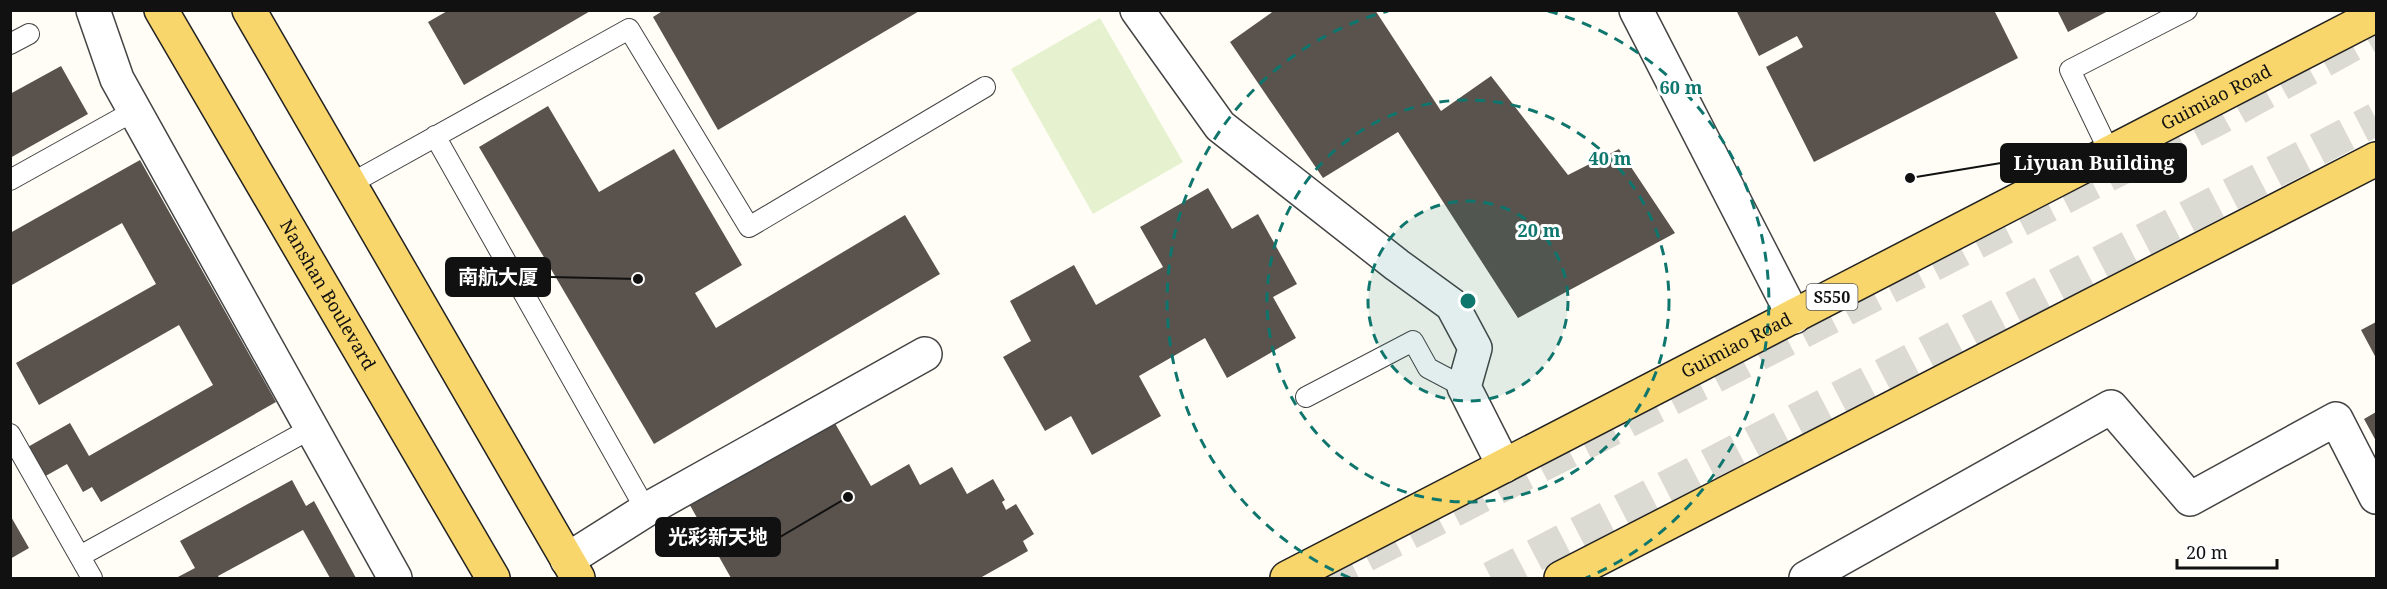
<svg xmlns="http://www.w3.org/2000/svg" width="2387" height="589" font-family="'Noto Serif','Noto Sans SC',serif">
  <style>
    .pitch { fill: #e6f2cf }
    .building { fill: #5a524d }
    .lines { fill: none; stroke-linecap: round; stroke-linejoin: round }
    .highway-tunnel { stroke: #dbdad3; stroke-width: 33; stroke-dasharray: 33 16; stroke-linecap: butt }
    .lane-casing { stroke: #444; stroke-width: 22 }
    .street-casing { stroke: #444; stroke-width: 36 }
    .primary-casing { stroke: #222; stroke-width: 36 }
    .lane { stroke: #fff; stroke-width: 20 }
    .street { stroke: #fff; stroke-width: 33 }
    .primary { stroke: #f9d66b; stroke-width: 33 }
    .ring { fill: none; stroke: #0f766e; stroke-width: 3; stroke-dasharray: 10 8 }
    .labels { text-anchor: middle; stroke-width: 6; stroke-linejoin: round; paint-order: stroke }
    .shield { fill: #fff; stroke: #585858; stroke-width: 1.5 }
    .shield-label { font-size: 16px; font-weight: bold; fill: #111 }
    .street-label { font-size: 18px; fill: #111; stroke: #fff }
    .centre { fill: #0f766e; stroke: #fff; stroke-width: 3 }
    .ring-label { font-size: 18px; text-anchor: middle; font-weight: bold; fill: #0f766e; stroke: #fff; stroke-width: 6; stroke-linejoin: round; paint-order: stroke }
    .leader { fill: none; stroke: #111; stroke-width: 2 }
    .callout-dot { fill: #111; stroke: #fff; stroke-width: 2 }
    .callout { fill: #111; stroke: #111; stroke-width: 2 }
    .callout-label { font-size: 20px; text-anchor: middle; font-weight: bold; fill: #fff }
  </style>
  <rect width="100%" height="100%" fill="#fffdf5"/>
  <!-- pitch -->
  <path class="pitch" d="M1100 18 1183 162 1093 214 1011 69Z"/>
  <!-- building -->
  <path class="building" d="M449 10H592L464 85 428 22Z
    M664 10H921L718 130 653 17Z
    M1275 10H1375L1441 111 1491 76 1568 175 1619 149 1675 233 1518 318 1398 132 1323 178 1230 42Z
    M1736 10H1994L2018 58 1814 162 1766 67 1803 47 1797 36 1759 56Z
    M2057 10H2110L2068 32Z
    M61 66 88 114 10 158V94Z
    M548 106 599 192 674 149 742 265 695 293 716 328 905 215 940 274 654 444 479 147Z
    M140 160 276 402 101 502 92 487 83 492 67 464 42 478 26 448 70 423 89 456 213 385 179 325 39 405 16 363 156 284 122 223 10 286V233Z
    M1208 188 1232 229 1258 214 1297 284 1273 297 1296 338 1227 378 1205 338 1139 376 1161 416 1092 455 1071 416 1045 431 1003 357 1031 341 1010 301 1074 265 1096 305 1163 267 1140 227Z
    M2376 322V358L2361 330Z
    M2376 412V441L2364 419Z
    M832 418 871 486 909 464 920 485 952 467 967 494 993 479 1005 500 1002 502 1006 510 1016 504 1034 534 1023 541 1028 551 980 578H731L687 500Z
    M292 480 306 506 314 501 356 578H330L303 530 218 576 219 578H176L195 568 180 541Z
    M10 515 29 548 10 559Z"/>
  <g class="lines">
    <!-- highway-tunnel -->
    <path class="highway-tunnel" d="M1322 578 2218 119 2376 32
      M1491 578 2376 119"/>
    <!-- lane casing -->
    <g class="lane-casing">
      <path id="lane" d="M10 44 29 34
        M435 136 646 510
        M2110 153 2070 70 2187 10
        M10 180 134 111
        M350 184 629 29 749 227 985 87
        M1306 397 1413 341 1428 368 1464 387
        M10 434 92 578
        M80 556 312 428"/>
    </g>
    <!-- street casing -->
    <g class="street-casing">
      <path id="street" d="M93 10 117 79 395 578
        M1137 10 1220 126 1397 265 1452 305 1475 348 1464 387 1504 466
        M1636 10 1794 317
        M567 560 646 510 925 354
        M1806 578 2111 407 2190 499 2336 419 2376 497"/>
    </g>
    <!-- primary casing -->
    <g class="primary-casing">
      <g id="primary">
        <path id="s1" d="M161 10 493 578"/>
        <path d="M249 10 578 578"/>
        <path id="s2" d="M1287 578 2376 15"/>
        <path d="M1561 578 2376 159"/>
      </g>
    </g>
    <!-- lane -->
    <use href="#lane" class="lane"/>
    <!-- street -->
    <use href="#street" class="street"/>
    <!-- primary -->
    <use href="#primary" class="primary"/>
  </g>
  <!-- distance rings -->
  <circle cx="1468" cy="301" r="100" fill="#0f766e" fill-opacity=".12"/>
  <g class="ring">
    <circle cx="1468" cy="301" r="100"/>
    <circle cx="1468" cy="301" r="201"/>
    <path d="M1350 578A301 301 0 0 1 1388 11M1548 11A301 301 0 0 1 1586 578"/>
  </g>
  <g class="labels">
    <!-- shield labels -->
    <rect class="shield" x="1806.5" y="284" width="51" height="26" rx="4.5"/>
    <g class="shield-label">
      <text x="1832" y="303">S550</text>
    </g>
    <!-- street labels -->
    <g class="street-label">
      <text dy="6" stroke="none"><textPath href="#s2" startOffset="1046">Guimiao Road</textPath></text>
      <text dy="6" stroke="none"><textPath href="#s1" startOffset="330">Nanshan Boulevard</textPath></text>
      <text dy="6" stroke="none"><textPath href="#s2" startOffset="506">Guimiao Road</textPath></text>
    </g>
  </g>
  <circle cx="1468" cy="301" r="9" class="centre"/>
  <g class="ring-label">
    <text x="1681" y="94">60 m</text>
    <text x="1610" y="165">40 m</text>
    <text x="1539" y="237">20 m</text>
  </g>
  <!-- callouts -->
  <path class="leader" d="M1910 178L2001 163M638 279L550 277M848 497L780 537"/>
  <g class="callout-dot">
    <circle cx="1910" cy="178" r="6"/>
    <circle cx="638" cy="279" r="6"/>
    <circle cx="848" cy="497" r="6"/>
  </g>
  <g class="callout">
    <rect x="2001" y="144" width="185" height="38" rx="6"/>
    <rect x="446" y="258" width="104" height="38" rx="6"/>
    <rect x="656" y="518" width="124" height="38" rx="6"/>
  </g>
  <g class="callout-label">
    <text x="2094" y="170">Liyuan Building</text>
    <text x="498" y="284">南航大厦</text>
    <text x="718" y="544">光彩新天地</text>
  </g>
  <!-- border -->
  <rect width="2387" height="589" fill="none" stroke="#111111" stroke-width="24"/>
  <!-- scale -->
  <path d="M2177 559v9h100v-9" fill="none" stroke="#111111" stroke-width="3"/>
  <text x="2186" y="559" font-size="18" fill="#111111" stroke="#ffffff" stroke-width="4.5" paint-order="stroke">20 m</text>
</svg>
